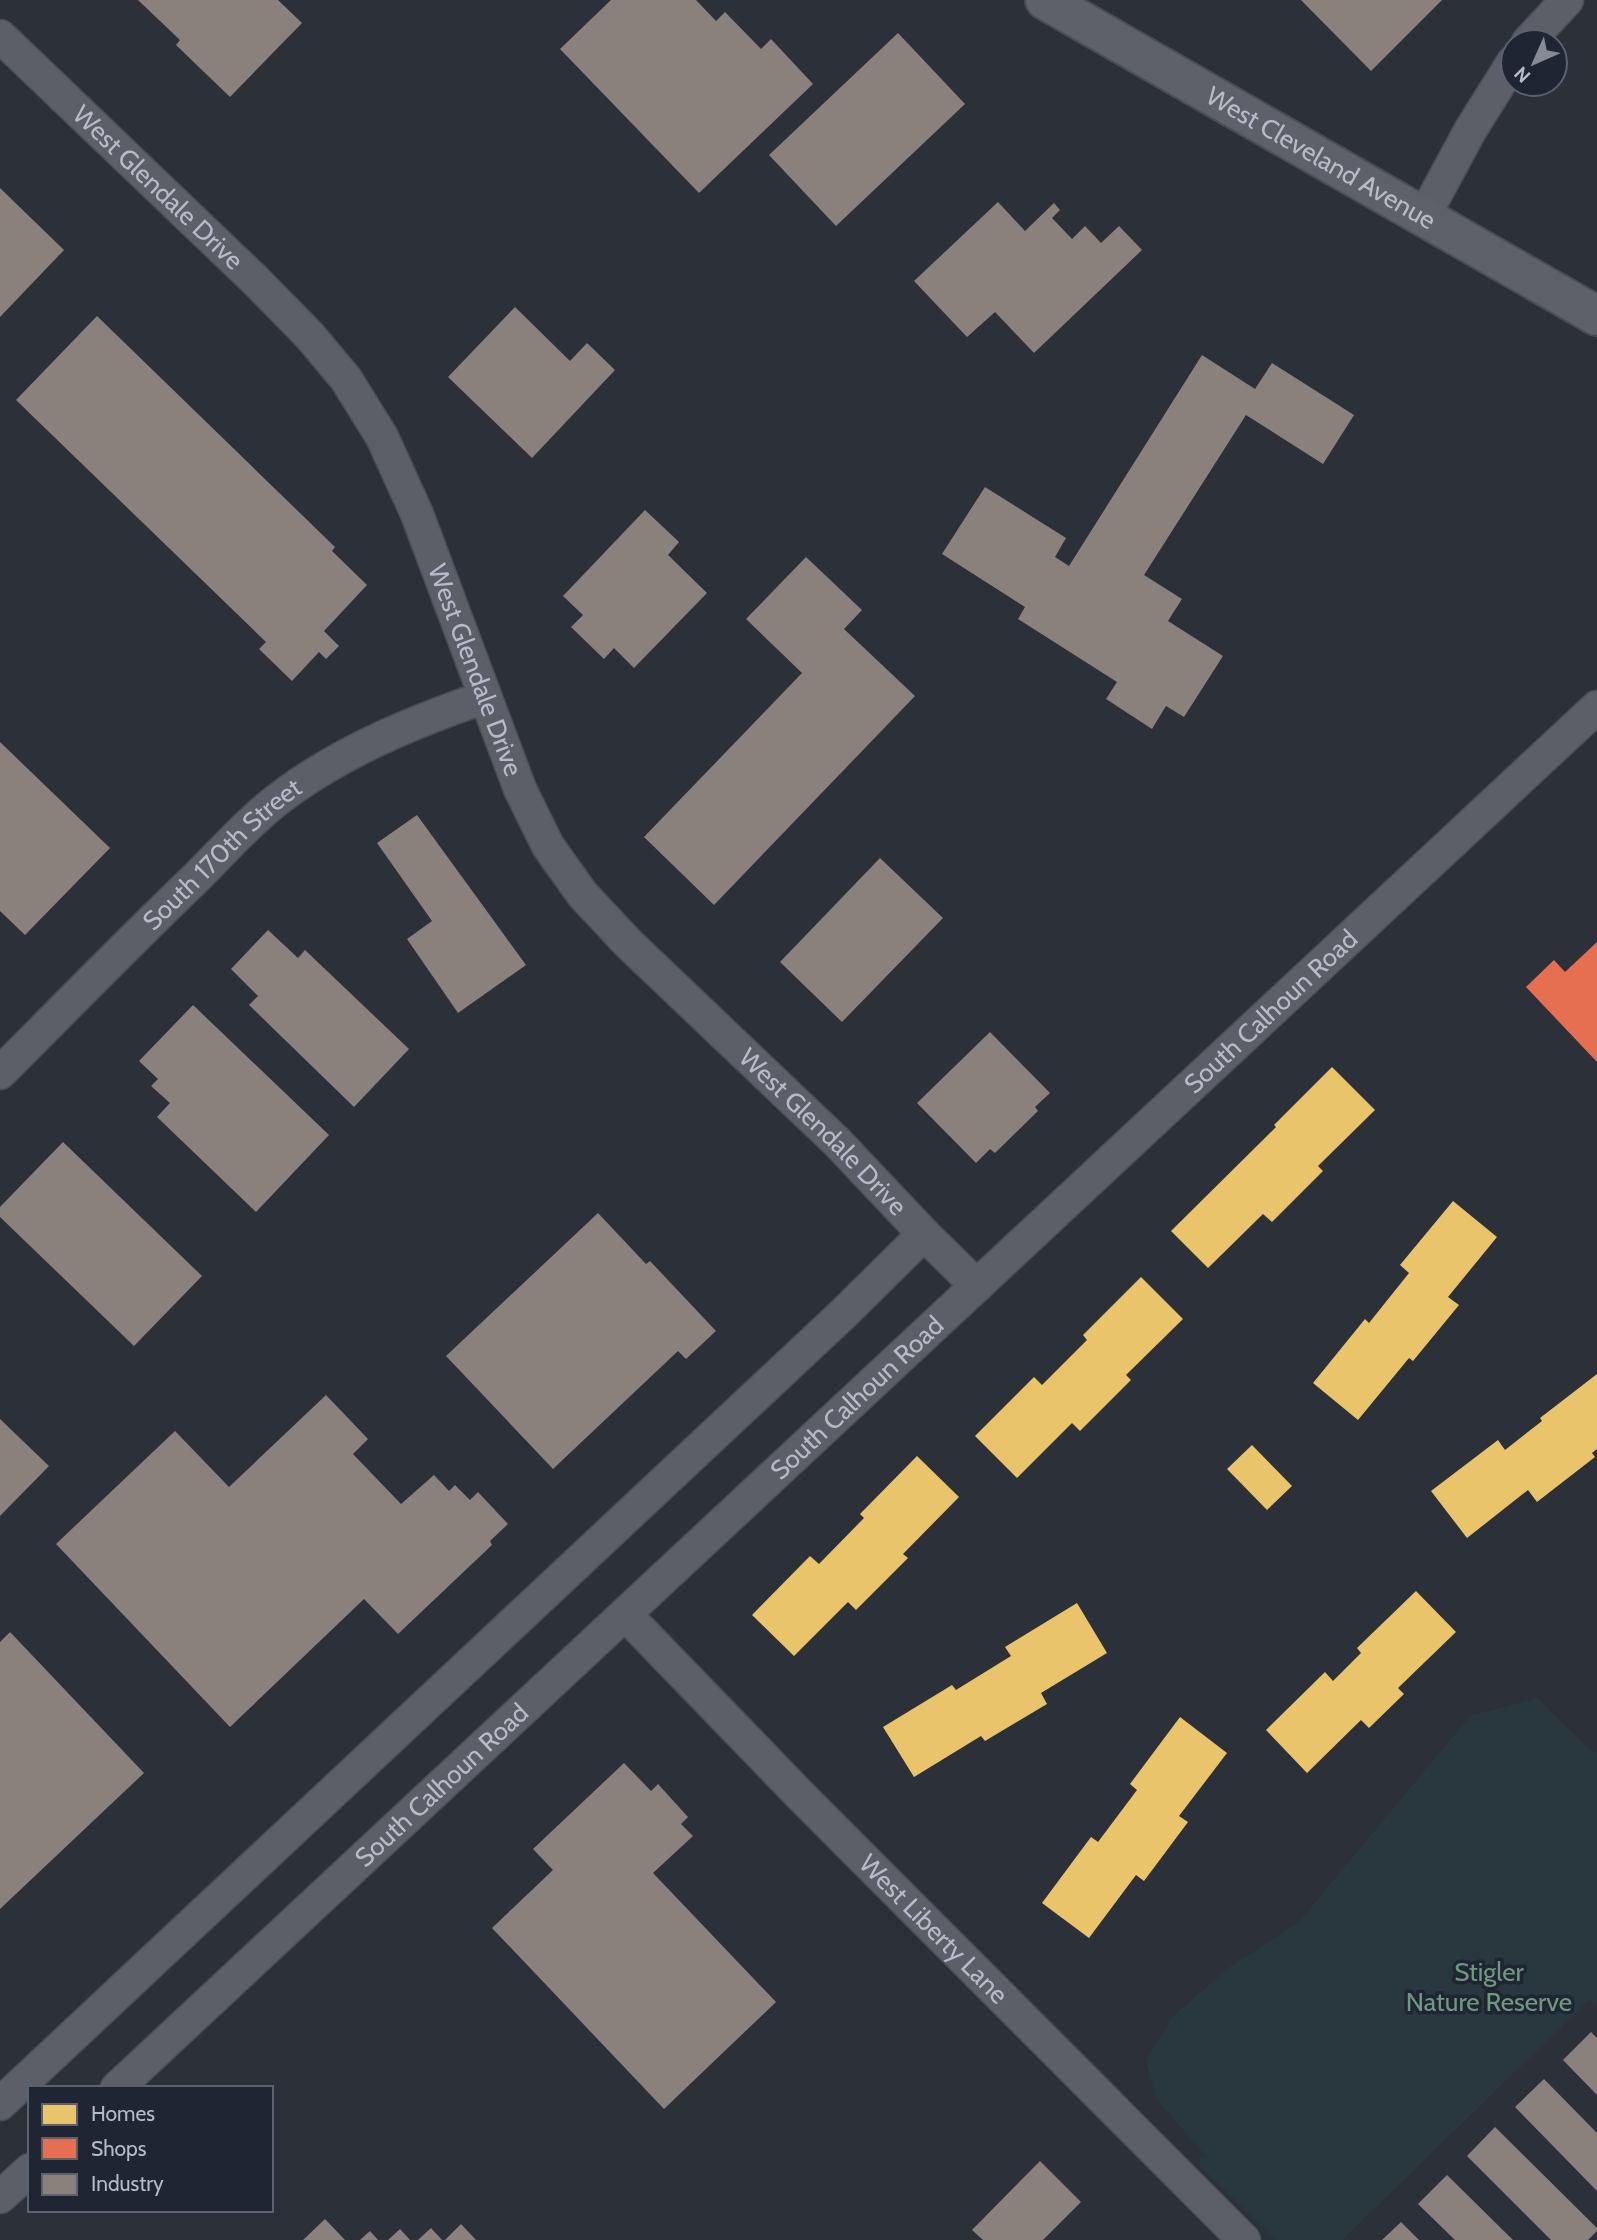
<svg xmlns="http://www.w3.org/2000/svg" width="1597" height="2240" font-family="Cabin,sans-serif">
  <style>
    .green { fill: #29383e }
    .homes { fill: #e9c46a }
    .shops { fill: #e76f51 }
    .industry { fill: #8a817c }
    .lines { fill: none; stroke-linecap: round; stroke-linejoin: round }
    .minor-casing { stroke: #4a4d53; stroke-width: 35 }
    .major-casing { stroke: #4a4d56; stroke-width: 42 }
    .minor { stroke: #5c5f67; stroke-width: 32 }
    .major { stroke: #5f6168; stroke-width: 38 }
    .labels { text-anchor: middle; stroke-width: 7; stroke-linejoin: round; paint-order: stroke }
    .street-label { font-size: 26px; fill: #b7bbc9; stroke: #202534 }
    .park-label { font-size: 26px; fill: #70987f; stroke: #202534 }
  </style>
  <rect width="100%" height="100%" fill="#2c3039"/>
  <!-- green -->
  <path class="green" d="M1537 1698 1589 1749 1597 1752V2007L1589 2000 1342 2240H1276L1197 2163 1205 2155 1156 2099 1146 2060 1173 2016 1232 1965 1298 1923 1470 1716Z"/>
  <!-- homes -->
  <path class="homes" d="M1332 1067 1375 1110 1318 1166 1323 1171 1272 1222 1263 1214 1208 1268 1171 1231 1276 1127 1274 1125Z
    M1453 1201 1497 1237 1448 1297 1459 1305 1413 1361 1409 1358 1358 1420 1313 1383 1365 1319 1369 1323 1409 1273 1400 1265Z
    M1141 1277 1183 1319 1126 1375 1131 1380 1080 1431 1072 1423 1017 1478 975 1436 1034 1377 1042 1385 1087 1340 1083 1335Z
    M1597 1374V1449L1592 1453 1595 1457 1537 1502 1528 1490 1467 1538 1431 1491 1498 1440 1505 1450 1542 1421 1540 1418Z
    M1252 1445 1292 1486 1267 1510 1227 1469Z
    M917 1456 959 1497 903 1554 908 1558 856 1610 848 1602 794 1656 752 1615 810 1556 819 1564 864 1518 860 1514Z
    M1416 1591 1456 1632 1398 1688 1404 1694 1369 1728 1361 1720 1307 1773 1266 1730 1325 1672 1333 1681 1361 1653 1357 1648Z
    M1077 1603 1107 1653 1041 1693 1047 1704 985 1741 981 1736 914 1777 883 1727 952 1685 956 1690 1011 1656 1005 1647Z
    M1180 1717 1227 1753 1179 1816 1188 1822 1144 1881 1136 1875 1089 1938 1042 1903 1091 1837 1098 1842 1137 1790 1130 1784Z"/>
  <!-- shops -->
  <path class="shops" d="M1597 942V1062L1526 987 1554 960 1565 972Z"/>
  <!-- industry -->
  <path class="industry" d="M138 0H278L302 23 230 97 176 45 180 40Z
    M611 0H696L716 21 725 12 761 49 771 39 813 84 699 193 560 49Z
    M1301 0H1442L1371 71Z
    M898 33 965 104 836 226 769 155Z
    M0 188 64 250 0 317Z
    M998 202 1025 231 1054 203 1060 210 1052 218 1072 239 1085 226 1101 243 1119 226 1142 250 1034 353 995 312 967 337 914 281Z
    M515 307 570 361 587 343 615 370 532 458 448 377Z
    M97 316 335 547 332 551 367 585 324 631 339 646 326 659 319 652 292 681 259 649 266 642 16 400Z
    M1202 355 1255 389 1272 363 1354 415 1323 464 1246 415 1144 575 1182 599 1168 621 1223 656 1184 717 1166 706 1152 729 1106 699 1117 682 1018 619 1025 607 942 554 985 487 1066 538 1055 557 1069 566Z
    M645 510 679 542 668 555 707 593 634 668 614 648 604 659 571 627 583 615 563 596Z
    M806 557 862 610 844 629 915 696 714 905 644 837 802 673 746 619Z
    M0 742 110 848 25 935 0 911Z
    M417 815 526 965 458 1013 407 939 432 921 377 843Z
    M880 858 943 918 842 1022 780 962Z
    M268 930 298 958 305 950 409 1049 354 1107 249 1005 258 996 231 969Z
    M193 1005 329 1135 256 1212 157 1117 170 1103 151 1086 158 1079 139 1061Z
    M990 1032 1050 1093 1035 1107 1038 1111 995 1153 990 1149 976 1163 917 1103Z
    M63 1142 202 1276 134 1346 0 1217V1207Z
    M598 1213 646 1264 650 1261 716 1331 686 1359 678 1351 553 1469 446 1356Z
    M326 1395 368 1439 353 1454 401 1504 434 1475 449 1491 455 1485 470 1500 478 1492 508 1524 490 1541 492 1545 398 1634 364 1599 230 1727 56 1544 175 1431 229 1487Z
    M0 1419 49 1466 0 1516Z
    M10 1632 144 1773 0 1909V1642Z
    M624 1763 651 1791 658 1784 688 1817 681 1824 693 1836 653 1873 776 2002 664 2109 492 1928 553 1870 533 1849Z
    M1591 2032 1597 2038V2095L1563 2060Z
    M1544 2079 1597 2133V2191L1515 2107Z
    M1495 2127 1597 2228V2231L1588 2240H1551L1467 2156Z
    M1040 2161 1081 2202 1043 2240H983L972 2230Z
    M1447 2175 1513 2240H1455L1418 2204Z
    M325 2219 345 2240H303Z
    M1401 2222 1419 2240H1382Z
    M461 2224 476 2240H445Z
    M431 2228 442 2240H418Z
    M400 2229 410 2240H388Z
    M370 2231 378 2240H360Z"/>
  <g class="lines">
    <!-- minor casing -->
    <g class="minor-casing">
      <g id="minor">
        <path id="s1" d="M0 36 255 280 310 336 346 379 382 437 417 514 520 789 548 846 583 895 628 943 837 1142 924 1234 977 1286"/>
        <path d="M1528 42 1567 0"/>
        <path d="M1423 218 1471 129 1513 62"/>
        <path id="s2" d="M0 1073C65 1008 129 942 196 878 226 848 255 815 289 791 349 748 416 721 485 697"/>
        <path id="s3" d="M625 1614 799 1794 1244 2240"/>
        <path id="s4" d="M117 2088 1597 707"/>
        <path d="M0 2104 843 1314 924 1234"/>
        <path d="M0 2197 30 2170"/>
      </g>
    </g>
    <!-- major casing -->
    <g class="major-casing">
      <g id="major">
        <path id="s5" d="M1045 0 1597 316"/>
      </g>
    </g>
    <!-- minor -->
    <use href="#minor" class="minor"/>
    <!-- major -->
    <use href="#major" class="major"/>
  </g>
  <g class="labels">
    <!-- street labels -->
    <g class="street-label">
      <text dy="9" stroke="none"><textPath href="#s5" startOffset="318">West Cleveland Avenue</textPath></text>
      <text dy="9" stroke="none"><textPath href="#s1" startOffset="219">West Glendale Drive</textPath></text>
      <text dy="9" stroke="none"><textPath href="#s1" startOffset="807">West Glendale Drive</textPath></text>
      <text dy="9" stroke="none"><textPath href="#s2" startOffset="312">South 170th Street</textPath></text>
      <text dy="9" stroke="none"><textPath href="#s4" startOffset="1578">South Calhoun Road</textPath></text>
      <text dy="9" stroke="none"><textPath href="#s1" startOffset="1395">West Glendale Drive</textPath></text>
      <text dy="9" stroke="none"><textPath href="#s4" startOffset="1012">South Calhoun Road</textPath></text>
      <text dy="9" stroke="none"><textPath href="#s4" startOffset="444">South Calhoun Road</textPath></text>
      <text dy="9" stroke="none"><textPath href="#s3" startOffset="441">West Liberty Lane</textPath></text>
    </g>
    <!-- park labels -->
    <g class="park-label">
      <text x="1489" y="1981">Stigler<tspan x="1489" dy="30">Nature Reserve</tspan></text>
    </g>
  </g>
  <!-- legend -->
  <rect x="28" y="2086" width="245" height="126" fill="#202534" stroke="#5c6170" stroke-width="2"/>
  <rect x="42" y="2104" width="35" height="21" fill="#e9c46a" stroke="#5c6170" stroke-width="2"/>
  <text x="91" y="2121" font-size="21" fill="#b7bbc9">Homes</text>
  <rect x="42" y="2138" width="35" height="21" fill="#e76f51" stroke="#5c6170" stroke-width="2"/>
  <text x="91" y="2156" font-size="21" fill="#b7bbc9">Shops</text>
  <rect x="42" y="2174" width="35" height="21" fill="#8a817c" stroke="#5c6170" stroke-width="2"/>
  <text x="91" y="2191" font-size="21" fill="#b7bbc9">Industry</text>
  <!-- north arrow -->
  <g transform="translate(1534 63) rotate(225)"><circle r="33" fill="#202534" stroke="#5c6170" stroke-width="2"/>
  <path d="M0-5L12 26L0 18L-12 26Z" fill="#868a97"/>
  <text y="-10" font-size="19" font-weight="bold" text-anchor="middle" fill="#b7bbc9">N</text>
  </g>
</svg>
